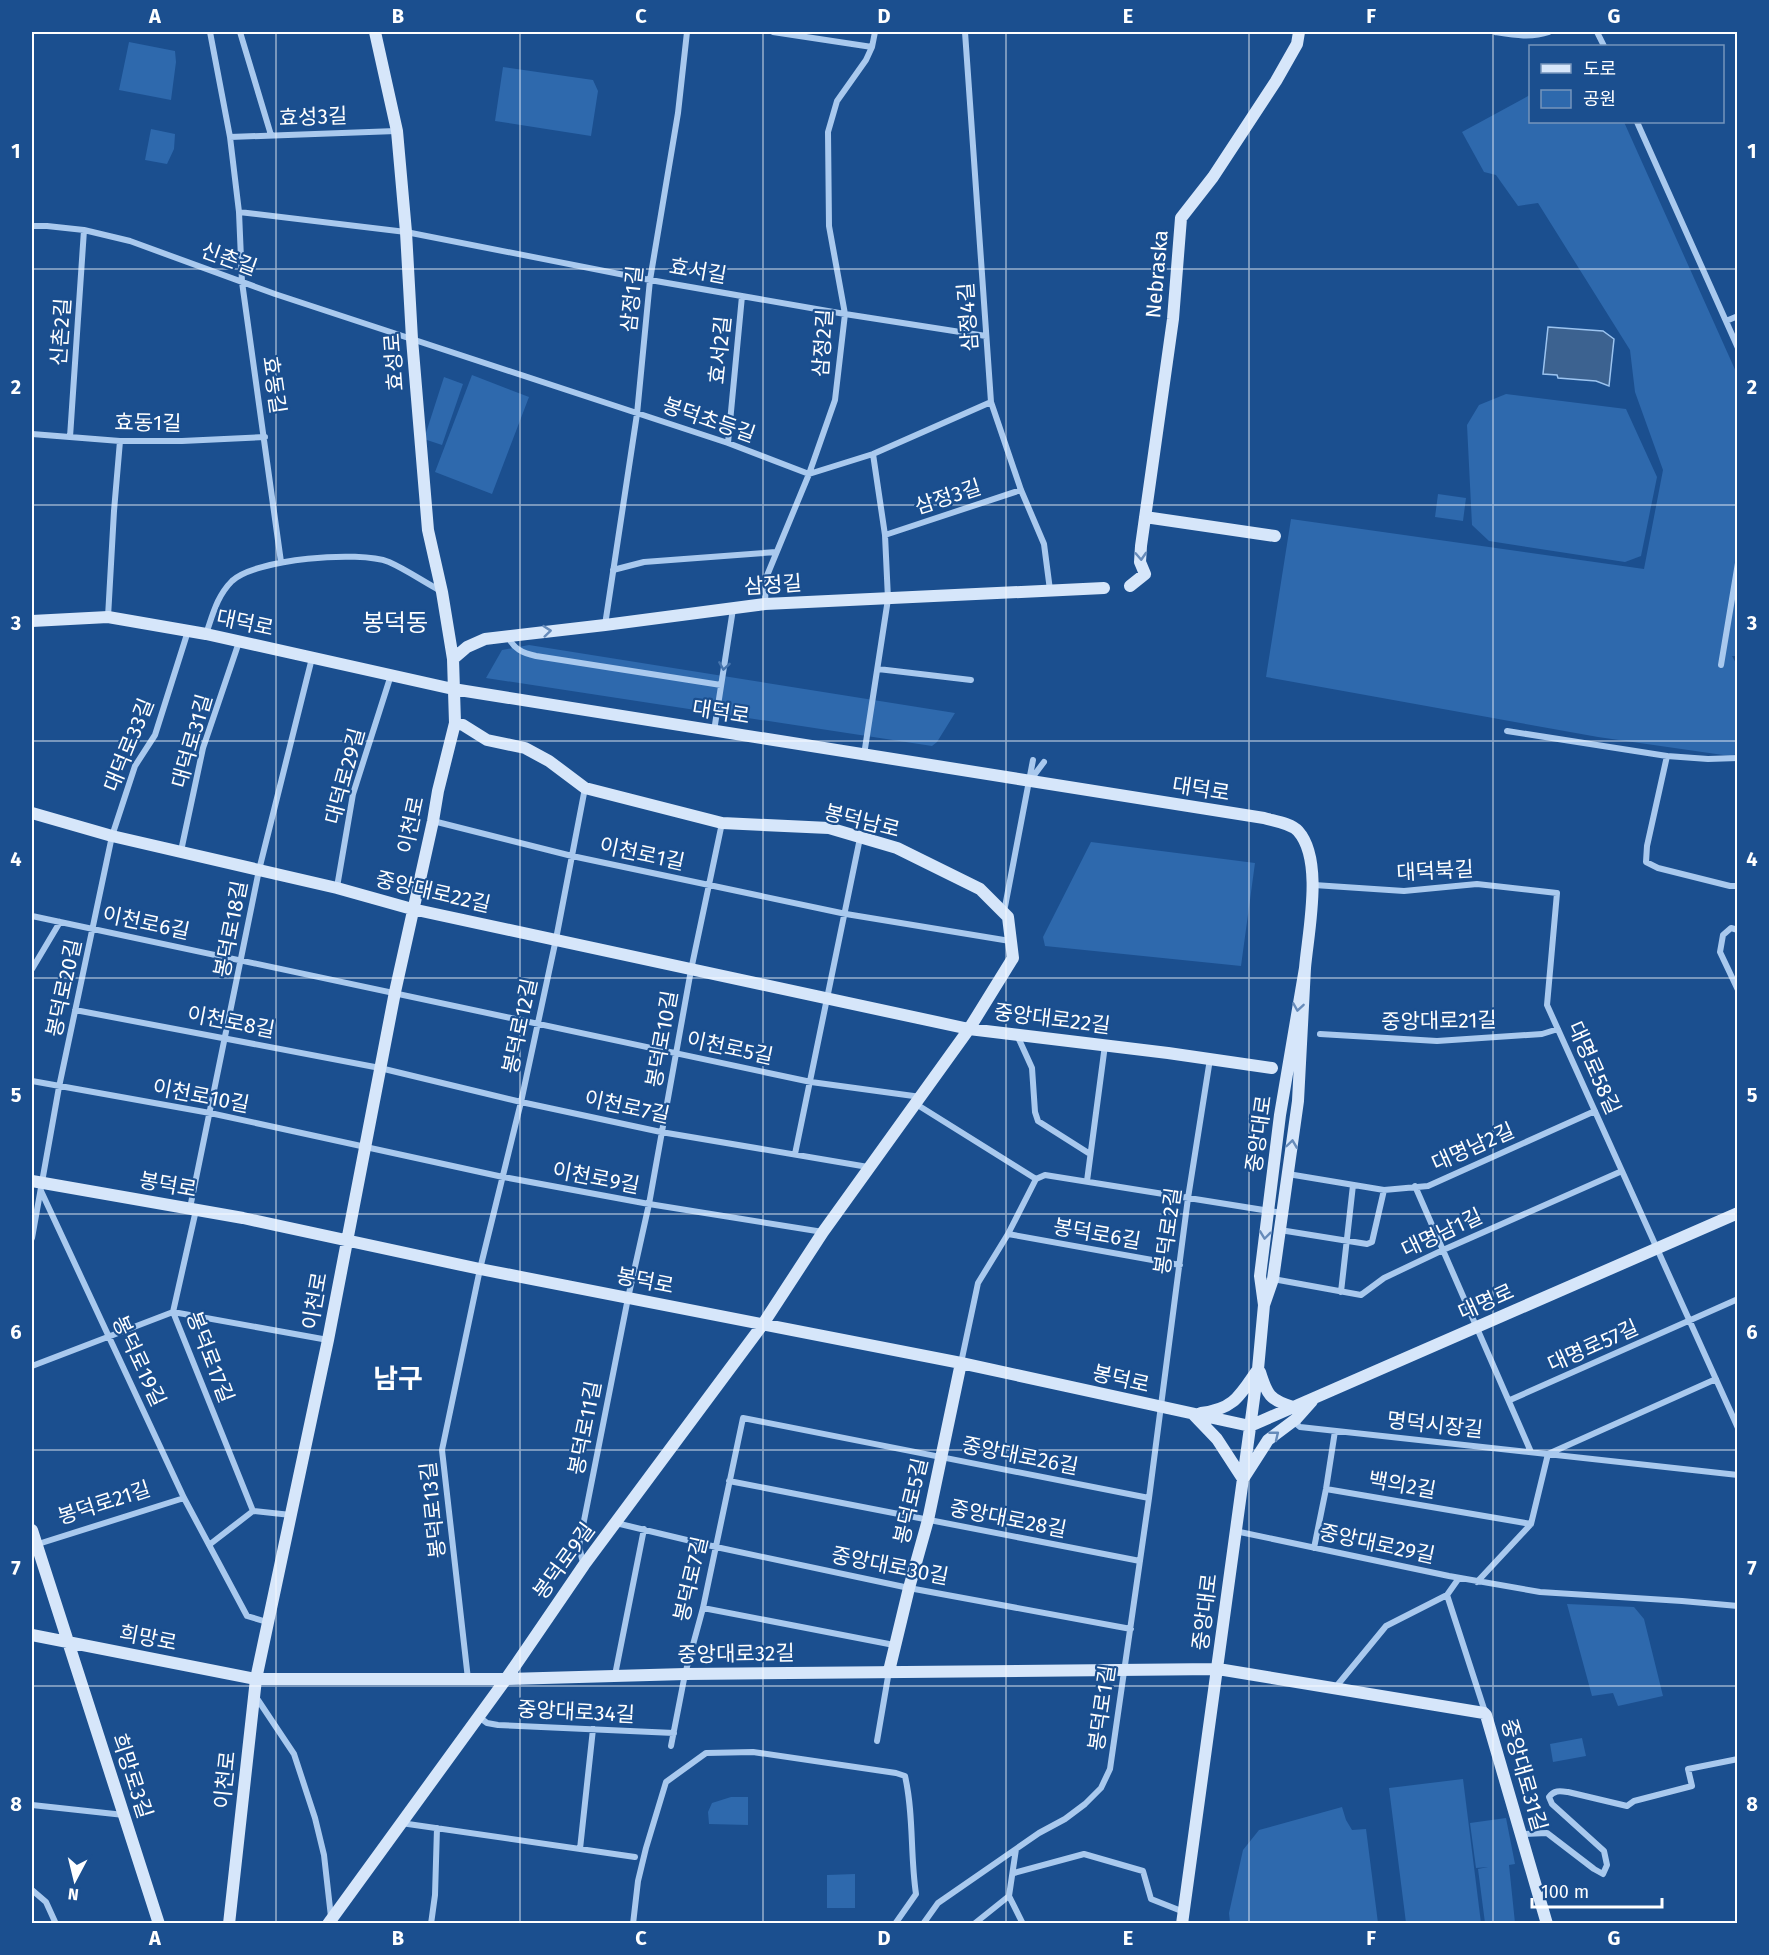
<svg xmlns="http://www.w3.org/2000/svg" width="1769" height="1955" font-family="'Fira Sans','Noto Sans KR',sans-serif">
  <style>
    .green { fill: #2e69ad }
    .water { fill: #3c6290; stroke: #9cc4f0; stroke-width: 1.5 }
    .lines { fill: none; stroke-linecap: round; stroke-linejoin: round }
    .street { stroke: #a9c9ee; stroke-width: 6 }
    .secondary { stroke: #d6e6fa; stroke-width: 12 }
    .oneway { stroke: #668bba }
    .oneway2 { stroke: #4674ac }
    .grid { fill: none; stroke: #fff; stroke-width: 1.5; stroke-opacity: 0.55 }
    .labels { text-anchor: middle; stroke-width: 4.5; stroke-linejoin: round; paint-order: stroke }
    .street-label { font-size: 21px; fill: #fff; stroke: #1b4f8f }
    .quarter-label { font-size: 24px; fill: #fff; stroke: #1b4f8f }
    .district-label { font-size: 27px; font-weight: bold; fill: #fff; stroke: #1b4f8f }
    .neatline { fill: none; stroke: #fff; stroke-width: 2 }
    .grid-label { font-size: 20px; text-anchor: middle; font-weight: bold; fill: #fff }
  </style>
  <rect width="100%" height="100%" fill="#1b4f8f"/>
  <!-- green -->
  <path class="green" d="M129 42 175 51 176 62 171 100 119 90Z
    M503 67 593 80 598 91 591 136 495 121Z
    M1530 95V122H1624L1737 374V656H1732L1737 665V754L1730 756 1598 737 1266 677 1291 519 1644 569 1663 470 1635 392 1630 350 1538 203 1518 206 1496 175 1484 172 1462 132Z
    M151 129 175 134 174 149 167 164 145 160Z
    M472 375 529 397 492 494 435 472Z
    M444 377 463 384 442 445 424 439Z
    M1506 394 1626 409 1657 477 1641 556 1625 562 1489 541 1472 525 1467 425 1479 405Z
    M1438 494 1466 498 1463 521 1435 517Z
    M529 645 955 713 937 742 932 746 486 678 502 650Z
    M1091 842 1255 863 1241 966 1045 946 1043 937Z
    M1567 1604 1634 1607 1644 1619 1663 1696 1618 1706 1613 1693 1592 1696Z
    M1582 1738 1586 1756 1553 1762 1550 1744Z
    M1463 1779 1481 1923H1406L1389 1788Z
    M731 1797H748V1825L709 1824 708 1812 712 1803Z
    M1342 1807 1346 1820 1352 1830 1366 1829 1378 1923H1230L1229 1913 1243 1850 1259 1830Z
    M1506 1818 1515 1864 1509 1865 1515 1923H1485L1478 1869 1488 1867 1476 1868 1470 1823Z
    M855 1874V1908H827V1875Z"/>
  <!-- water -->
  <path class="water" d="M1548 327 1603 331 1614 339 1609 386 1596 381 1558 378 1557 375 1543 374Z"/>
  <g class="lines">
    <!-- street -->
    <path class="street" d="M210 32 230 137 239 212 242 282 281 562
      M240 32 271 135
      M773 32 872 47
      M965 32 991 402 1021 490 1044 544 1050 590
      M1495 32C1514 35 1531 38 1549 32
      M1597 32 1604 46
      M1637 122 1738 348
      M230 137 396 131
      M239 212 406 232 650 280 845 314 986 336
      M32 226H47L84 230 130 241 275 294 728 443 809 474 873 454 991 402
      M1726 321 1738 316
      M32 434 120 441H182L265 437
      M70 437 84 230
      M728 443 742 296
      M885 535 1021 490
      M613 570 644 562 776 552
      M765 604 766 578 809 474 835 400 845 314 829 226 828 132 837 101 866 60 872 47 875 32
      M108 617 114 511 120 441
      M605 625 637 414 650 280 678 113 687 32
      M206 634C213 614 217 596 232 581 255 559 359 550 389 562 407 570 424 582 441 591
      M508 636C513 649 523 653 536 656L721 685
      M1721 665 1738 563
      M878 669 971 680
      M714 731 733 609
      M1507 731 1667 756 1708 759 1738 758
      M864 755 888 599 885 535 873 454
      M1667 756 1647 846 1646 862 1658 868 1730 886H1738
      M1032 778 1044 762
      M433 821 572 856 846 914 1010 941
      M181 851 203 748 239 642
      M1314 885 1404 891 1477 884 1557 893 1547 1005 1738 1428
      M337 887 353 794 391 675
      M1004 912 1033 760
      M32 916 811 1082 921 1097
      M1738 930 1731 928 1723 935 1720 952 1738 990
      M32 969 60 922
      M75 1010 380 1068 521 1102 661 1132 868 1167
      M1320 1034 1437 1041 1542 1034 1558 1029
      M1017 1035 1032 1068 1035 1112 1038 1121 1090 1154
      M32 1081 210 1113 503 1177 649 1204 823 1232
      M916 1104 1036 1179
      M795 1154 860 838
      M1288 1174 1384 1190 1428 1186 1595 1111
      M1087 1181 1105 1045
      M1415 1186 1531 1452
      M41 1191 184 1498 247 1616 267 1622
      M190 1208 259 870 312 658
      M196 1210 173 1312 253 1511
      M1280 1230 1367 1244 1372 1242 1384 1190
      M1008 1234 1180 1265
      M32 1238 59 1087 112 836 135 766 155 735 188 631
      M1273 1279 1361 1295 1384 1278 1443 1250 1622 1171
      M1341 1292 1353 1185
      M961 1363 978 1283 1008 1234 1036 1179 1045 1175 1282 1213
      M32 1366 173 1312 328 1340
      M1510 1400 1738 1299
      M1293 1421 1300 1427 1738 1475
      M729 1481 1140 1561
      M1326 1489 1531 1524
      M616 1523 716 1547 909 1588 1131 1629
      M1235 1531 1449 1576 1540 1592 1682 1601 1738 1606
      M35 1545 184 1498
      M209 1545 253 1511 291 1515
      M1314 1548 1326 1489 1335 1431
      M583 1563 579 1546 628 1298 649 1204 691 970 722 823
      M1477 1582 1531 1524 1548 1454 1716 1379
      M1447 1595 1486 1715
      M703 1608 894 1645
      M615 1675 644 1529
      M468 1679 442 1450 480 1269 521 1102 556 939 585 788
      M1335 1688 1386 1626 1447 1595 1459 1578
      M256 1697 294 1754 315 1818 324 1855 331 1917
      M479 1717 487 1723 498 1725 674 1733
      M877 1741 889 1671
      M671 1746 685 1674 703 1608 743 1418 1149 1498
      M32 1805 124 1815
      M401 1823 635 1857
      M1521 1834 1547 1833 1594 1869 1603 1874 1607 1865 1604 1851 1552 1804 1549 1797C1554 1790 1560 1791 1568 1792L1627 1806 1634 1801 1692 1786 1688 1769 1738 1759
      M580 1849 593 1729
      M1014 1873 1084 1854 1143 1871 1151 1899 1184 1912
      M32 1890 46 1902 56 1924
      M1009 1896 1023 1924
      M431 1924 435 1895 437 1828
      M633 1924 638 1881 646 1848 666 1782 706 1753 753 1752 896 1773 905 1776C914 1815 910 1854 916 1894L895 1924
      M923 1924 938 1903 1039 1833 1065 1819 1085 1804 1101 1788 1110 1769 1149 1498 1188 1198 1210 1059
      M974 1924 1009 1896 1016 1849"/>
    <!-- secondary -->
    <path class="secondary" d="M1145 517 1275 536
      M1130 586 1145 574 1140 562 1141 546 1173 319 1181 218 1213 177 1276 81 1297 44 1299 32
      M32 621 108 617 206 634 453 689 1264 818C1274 821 1291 823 1298 831 1324 860 1308 932 1305 968
      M453 659 467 647 485 639 605 625 765 604 1104 588
      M32 813 112 836 337 888 412 909 969 1029 1168 1053 1272 1068
      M32 1181 243 1218 480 1269 961 1363 1250 1426
      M1260 1372C1267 1395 1270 1400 1293 1407
      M1201 1413C1233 1409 1239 1397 1256 1372
      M1194 1415 1217 1439 1243 1479 1268 1440 1296 1419 1312 1401
      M1250 1426 1738 1213
      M32 1530 159 1924
      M32 1635 256 1679H506L685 1674 1218 1669 1484 1713 1486 1715 1547 1924
      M889 1671 909 1588 928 1520 961 1363
      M229 1924 256 1679 328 1340 395 992 433 821 438 791 455 723 453 659 442 592 428 530 412 339 406 232 397 131 375 32
      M328 1924 506 1679 584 1565 763 1324 823 1232 969 1029 1013 958 1008 917 980 889 897 848 829 828 722 823 585 788 549 761 525 748 487 740 463 725 455 723
      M1182 1924 1258 1369 1264 1305 1273 1279 1298 1101 1305 968 1280 1115 1260 1276 1264 1305"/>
  </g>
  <!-- one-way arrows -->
  <defs><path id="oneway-chevron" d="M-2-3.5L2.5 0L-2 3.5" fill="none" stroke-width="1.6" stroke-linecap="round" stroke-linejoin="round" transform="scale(1.5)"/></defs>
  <g class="oneway">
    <use href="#oneway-chevron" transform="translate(1141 556) rotate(87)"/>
    <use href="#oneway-chevron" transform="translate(547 631) rotate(-6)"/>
    <use href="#oneway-chevron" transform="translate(1298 1007) rotate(99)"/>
    <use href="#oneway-chevron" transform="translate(1292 1144) rotate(-82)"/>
    <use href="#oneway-chevron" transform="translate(1265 1235) rotate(97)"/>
    <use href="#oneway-chevron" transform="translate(1275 1435) rotate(-39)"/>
  </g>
  <use class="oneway2" href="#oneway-chevron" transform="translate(724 666) rotate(99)"/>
  <!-- grid -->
  <path class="grid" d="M276 32V1924M520 32V1924M763 32V1924M1006 32V1924M1249 32V1924M1493 32V1924M32 269H1738M32 505H1738M32 741H1738M32 978H1738M32 1214H1738M32 1450H1738M32 1686H1738"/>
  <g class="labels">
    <!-- street labels -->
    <g class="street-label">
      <text transform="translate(313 117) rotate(-2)" y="7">효성3길</text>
      <text transform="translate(229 259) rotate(20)" y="7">신촌길</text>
      <text transform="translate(698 271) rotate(10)" y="7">효서길</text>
      <text transform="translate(1157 274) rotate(-85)" y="7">Nebraska</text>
      <text transform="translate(632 299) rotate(-84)" y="7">삼정1길</text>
      <text transform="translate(968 317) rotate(-94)" y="7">삼정4길</text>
      <text transform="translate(61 332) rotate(-86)" y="7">신촌2길</text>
      <text transform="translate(823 343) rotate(-86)" y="7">삼정2길</text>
      <text transform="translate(720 350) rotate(-84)" y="7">효서2길</text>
      <text transform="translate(394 362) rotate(-94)" y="7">효성로</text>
      <text transform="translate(274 385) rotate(82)" y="7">효동길</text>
      <text transform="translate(709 420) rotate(19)" y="7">봉덕초등길</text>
      <text transform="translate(148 423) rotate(1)" y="7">효동1길</text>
      <text transform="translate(948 497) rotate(-18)" y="7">삼정3길</text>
      <text transform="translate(773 585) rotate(-4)" y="7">삼정길</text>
      <text transform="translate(245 623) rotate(12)" y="7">대덕로</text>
      <text transform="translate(721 712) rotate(9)" y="7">대덕로</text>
      <text transform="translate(192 741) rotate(-74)" y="7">대덕로31길</text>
      <text transform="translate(129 745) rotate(-68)" y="7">대덕로33길</text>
      <text transform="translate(345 776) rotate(-75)" y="7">대덕로29길</text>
      <text transform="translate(1201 789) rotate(9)" y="7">대덕로</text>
      <text transform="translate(862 821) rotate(14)" y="7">봉덕남로</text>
      <text transform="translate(411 825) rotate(-78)" y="7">이천로</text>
      <text transform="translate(642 854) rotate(12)" y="7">이천로1길</text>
      <text transform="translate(1435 871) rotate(-3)" y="7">대덕북길</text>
      <text transform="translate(433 892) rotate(13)" y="7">중앙대로22길</text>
      <text transform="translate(146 923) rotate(12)" y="7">이천로6길</text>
      <text transform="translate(231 929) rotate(-79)" y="7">봉덕로18길</text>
      <text transform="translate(64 988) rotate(-78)" y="7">봉덕로20길</text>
      <text transform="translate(1052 1019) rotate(7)" y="7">중앙대로22길</text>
      <text transform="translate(1439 1021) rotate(-1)" y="7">중앙대로21길</text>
      <text transform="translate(231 1022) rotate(11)" y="7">이천로8길</text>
      <text transform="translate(520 1026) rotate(-78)" y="7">봉덕로12길</text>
      <text transform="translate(662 1039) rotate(-80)" y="7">봉덕로10길</text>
      <text transform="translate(730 1048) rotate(12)" y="7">이천로5길</text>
      <text transform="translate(1594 1068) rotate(66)" y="7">대명로58길</text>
      <text transform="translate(201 1096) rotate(11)" y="7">이천로10길</text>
      <text transform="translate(627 1107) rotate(12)" y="7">이천로7길</text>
      <text transform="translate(1259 1134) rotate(-82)" y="7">중앙대로</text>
      <text transform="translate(1473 1147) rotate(-24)" y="7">대명남2길</text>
      <text transform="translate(596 1178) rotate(11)" y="7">이천로9길</text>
      <text transform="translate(168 1185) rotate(10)" y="7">봉덕로</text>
      <text transform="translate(1168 1231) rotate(-82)" y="7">봉덕로2길</text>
      <text transform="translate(1442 1233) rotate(-25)" y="7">대명남1길</text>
      <text transform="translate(1097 1234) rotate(10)" y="7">봉덕로6길</text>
      <text transform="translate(645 1281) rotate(11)" y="7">봉덕로</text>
      <text transform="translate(315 1301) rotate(-80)" y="7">이천로</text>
      <text transform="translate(1486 1302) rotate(-24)" y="7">대명로</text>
      <text transform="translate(1593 1346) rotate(-24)" y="7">대명로57길</text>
      <text transform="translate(210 1357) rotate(69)" y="7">봉덕로17길</text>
      <text transform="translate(139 1361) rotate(65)" y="7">봉덕로19길</text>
      <text transform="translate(1121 1379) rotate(13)" y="7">봉덕로</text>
      <text transform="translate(1435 1425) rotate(6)" y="7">명덕시장길</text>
      <text transform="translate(585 1428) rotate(-79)" y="7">봉덕로11길</text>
      <text transform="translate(1020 1456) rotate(11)" y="7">중앙대로26길</text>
      <text transform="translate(1402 1485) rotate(10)" y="7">백의2길</text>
      <text transform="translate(911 1501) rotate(-77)" y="7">봉덕로5길</text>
      <text transform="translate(104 1503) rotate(-18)" y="7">봉덕로21길</text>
      <text transform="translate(433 1510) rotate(-96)" y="7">봉덕로13길</text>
      <text transform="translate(1008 1519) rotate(11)" y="7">중앙대로28길</text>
      <text transform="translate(1377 1544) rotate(12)" y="7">중앙대로29길</text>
      <text transform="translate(564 1561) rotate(-54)" y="7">봉덕로9길</text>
      <text transform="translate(890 1566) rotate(11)" y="7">중앙대로30길</text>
      <text transform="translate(691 1579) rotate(-77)" y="7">봉덕로7길</text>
      <text transform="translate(1205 1612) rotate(-83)" y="7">중앙대로</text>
      <text transform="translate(148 1638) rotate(11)" y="7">희망로</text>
      <text transform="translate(736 1654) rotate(-1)" y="7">중앙대로32길</text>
      <text transform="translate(1102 1708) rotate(-82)" y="7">봉덕로1길</text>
      <text transform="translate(576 1712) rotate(3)" y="7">중앙대로34길</text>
      <text transform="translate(1524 1775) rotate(74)" y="7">중앙대로31길</text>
      <text transform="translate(132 1776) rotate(72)" y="7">희망로3길</text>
      <text transform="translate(225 1780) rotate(-84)" y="7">이천로</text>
    </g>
    <!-- quarter labels -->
    <g class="quarter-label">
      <text x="395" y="631">봉덕동</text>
    </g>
    <!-- district labels -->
    <g class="district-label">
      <text x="398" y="1388">남구</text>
    </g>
  </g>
  <!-- border -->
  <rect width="1769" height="1955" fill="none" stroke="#1b4f8f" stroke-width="66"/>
  <!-- legend -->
  <rect x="1529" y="45" width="195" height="78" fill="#1b4f8f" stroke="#7695bc" stroke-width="1.5"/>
  <rect x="1541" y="64" width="30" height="9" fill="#d6e6fa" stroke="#7695bc" stroke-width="1.5"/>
  <text x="1583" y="75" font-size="18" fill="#ffffff">도로</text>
  <rect x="1541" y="90" width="30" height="18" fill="#2e69ad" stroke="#7695bc" stroke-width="1.5"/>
  <text x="1583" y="105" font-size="18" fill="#ffffff">공원</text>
  <!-- north arrow -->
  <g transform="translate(75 1880) rotate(187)" stroke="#1b4f8f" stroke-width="4.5" paint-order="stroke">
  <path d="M0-4.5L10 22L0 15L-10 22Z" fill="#ffffff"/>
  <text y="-9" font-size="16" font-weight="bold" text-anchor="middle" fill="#ffffff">N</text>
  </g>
  <!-- scale -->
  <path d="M1532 1898v9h130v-9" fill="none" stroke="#ffffff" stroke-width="3"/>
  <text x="1541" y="1898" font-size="18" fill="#ffffff" stroke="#1b4f8f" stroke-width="4.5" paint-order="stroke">100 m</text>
  <rect x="33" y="33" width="1703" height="1889" class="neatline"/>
  <g class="grid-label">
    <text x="155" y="23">A</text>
    <text x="398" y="23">B</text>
    <text x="641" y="23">C</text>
    <text x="884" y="23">D</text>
    <text x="1128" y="23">E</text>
    <text x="1371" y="23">F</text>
    <text x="1614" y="23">G</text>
    <text x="16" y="158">1</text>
    <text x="1752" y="158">1</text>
    <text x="16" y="394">2</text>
    <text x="1752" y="394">2</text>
    <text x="16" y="630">3</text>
    <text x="1752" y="630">3</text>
    <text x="16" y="866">4</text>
    <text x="1752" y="866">4</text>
    <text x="16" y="1102">5</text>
    <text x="1752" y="1102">5</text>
    <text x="16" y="1339">6</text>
    <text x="1752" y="1339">6</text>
    <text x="16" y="1575">7</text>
    <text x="1752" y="1575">7</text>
    <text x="16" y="1811">8</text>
    <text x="1752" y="1811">8</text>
    <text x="155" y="1945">A</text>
    <text x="398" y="1945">B</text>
    <text x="641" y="1945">C</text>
    <text x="884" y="1945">D</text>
    <text x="1128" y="1945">E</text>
    <text x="1371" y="1945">F</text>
    <text x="1614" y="1945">G</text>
  </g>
</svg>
